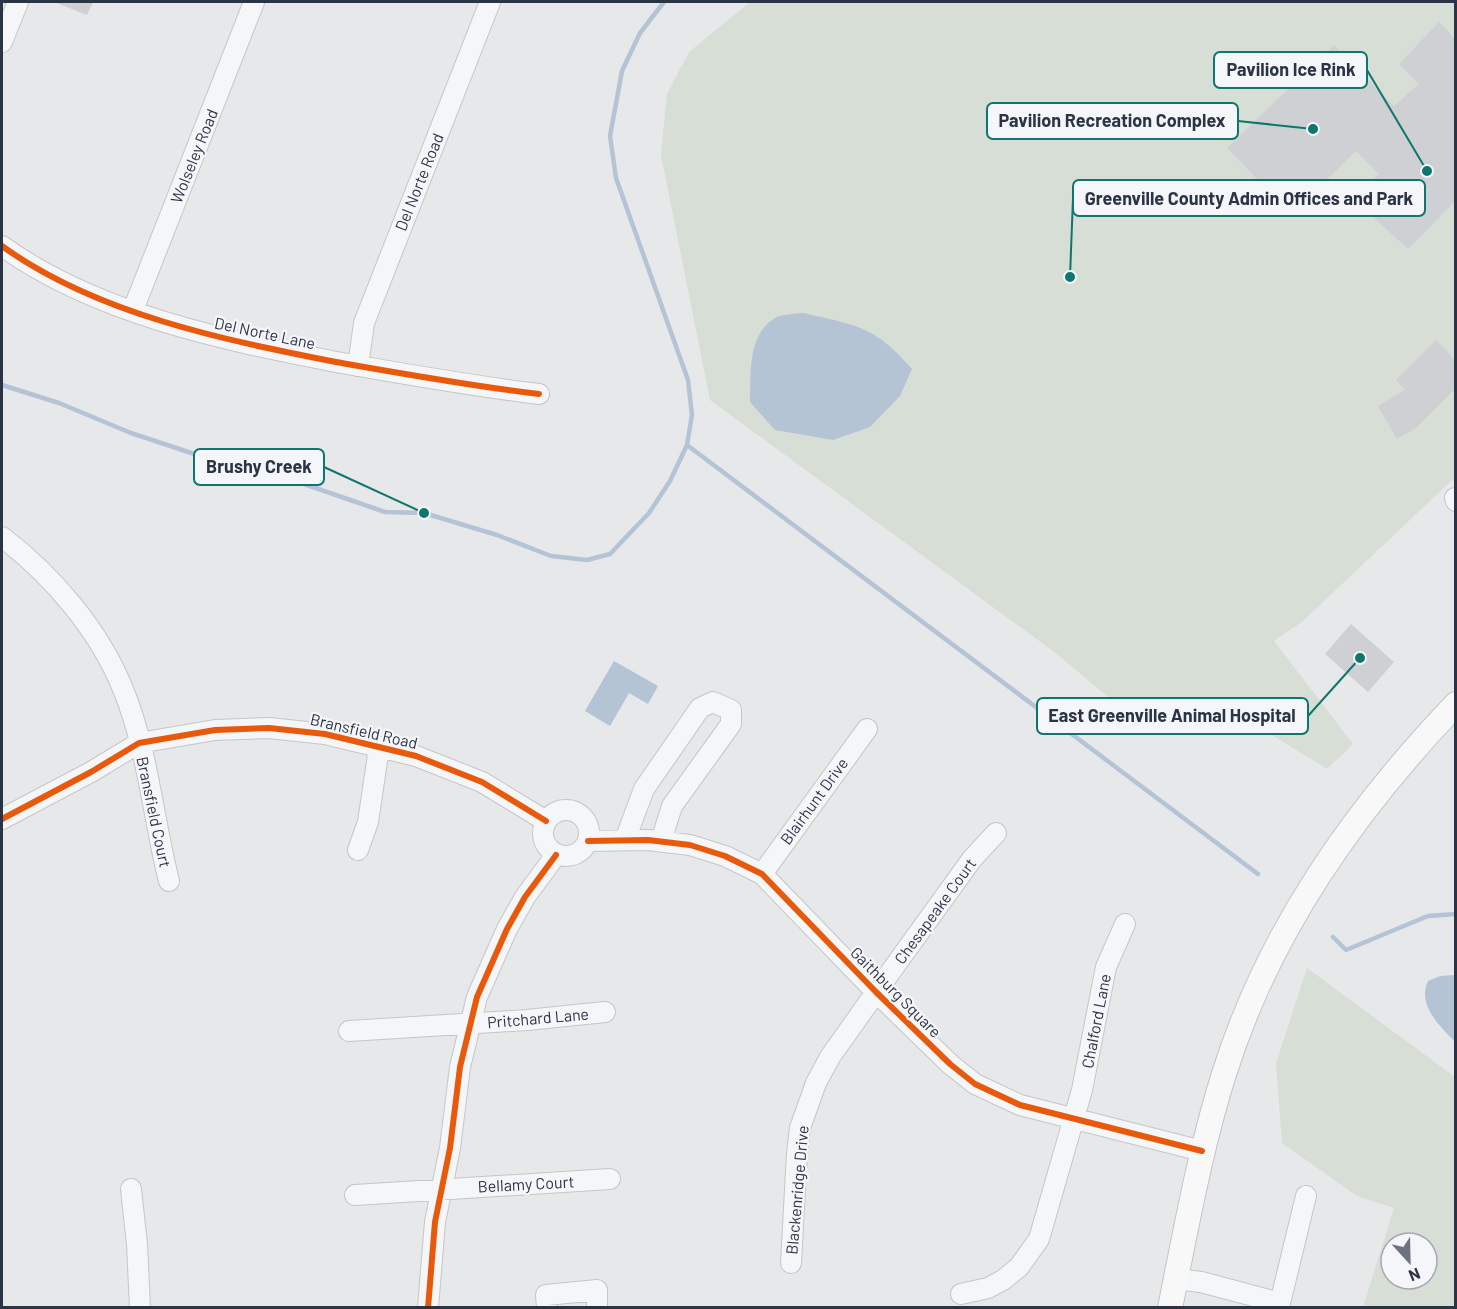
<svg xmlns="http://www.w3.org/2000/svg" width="1457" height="1309" font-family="Barlow,sans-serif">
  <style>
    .green { fill: #d6ded6; fill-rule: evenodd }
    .water { fill: #b4c4d5 }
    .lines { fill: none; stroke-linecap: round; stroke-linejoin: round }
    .stream { stroke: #b4c4d5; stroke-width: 4.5 }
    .building { fill: #ced0d3 }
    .minor-casing { stroke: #c4c6c8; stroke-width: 22 }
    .major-casing { stroke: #c2c5c8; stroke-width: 26 }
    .minor { stroke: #f5f6f7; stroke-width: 20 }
    .major { stroke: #f8f8f8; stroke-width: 24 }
    .cycleway-casing { stroke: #f4f6f9; stroke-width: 10 }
    .cycleway { stroke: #e8590c; stroke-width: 6 }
    .labels { text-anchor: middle; stroke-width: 4.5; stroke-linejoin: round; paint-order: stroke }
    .street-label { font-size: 16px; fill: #2b3445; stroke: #f4f6f9 }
    .leader { fill: none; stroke: #0f766e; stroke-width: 2 }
    .callout-dot { fill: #0f766e; stroke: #f4f6f9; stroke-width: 2 }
    .callout { fill: #f4f6f9; stroke: #0f766e; stroke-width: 2 }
    .callout-label { font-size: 18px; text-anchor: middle; font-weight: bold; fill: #2b3445 }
  </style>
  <rect width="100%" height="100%" fill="#e6e8ea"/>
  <!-- green -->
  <path class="green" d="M750 2H1452L1456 5 1455 481 1452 480 1303 621 1274 641 1353 744 1327 769 1259 727 1182 725 1119 706 1053 651 710 400 661 155 667 94 689 52Z
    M1307 968 1455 1077V1307H1363L1394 1208 1357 1196 1282 1143 1276 1063ZM1391 1243H1427V1279H1391Z"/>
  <!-- water -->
  <path class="water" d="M803 313C856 325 875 326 912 369L900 396 870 427 833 440 775 430 750 402C751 375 747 335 775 318 782 314 795 314 803 313Z
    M614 661 658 686 648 704 629 693 610 726 585 711Z
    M1455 975H1456L1455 1042C1439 1025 1417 1005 1428 981L1440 976Z"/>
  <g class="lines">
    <!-- stream -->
    <path class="stream" d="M2 385 59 403 131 433 258 475 301 483 385 512 424 513 497 535 551 556 587 560 610 554 649 513 670 481 687 445 692 415 688 380 616 178 610 136 622 71 640 33 664 2
      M687 445 1258 874
      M1333 937 1346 950 1428 916 1456 914"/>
  </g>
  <!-- building -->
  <path class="building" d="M54 2H93L87 15Z
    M1439 22 1455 39V201L1408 249 1353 198 1379 174 1356 151 1291 214 1227 148 1334 45 1394 106 1419 84 1399 64Z
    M1436 340 1455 360V389L1416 428 1397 439 1378 406 1405 390 1396 380Z
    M1351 624 1394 662 1368 692 1325 654Z"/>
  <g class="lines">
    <!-- minor casing -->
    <g class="minor-casing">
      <path id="minor" d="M2 42 18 2
        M2 246C96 314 224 340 336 362 404 374 471 386 539 394
        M133 310 254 2
        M358 366 364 323 490 2
        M1455 498 1456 501
        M2 537C53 576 99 630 123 689 148 750 153 818 169 881
        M543 833a23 23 0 1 1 46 0a23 23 0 1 1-46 0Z
        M2 819 91 772 139 743 215 730 269 728 325 734 416 756 482 782 546 821
        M625 840 644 789 700 708 713 702 731 710V724L672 806 661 841
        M588 841 648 840 690 845 725 856 762 874 876 992 950 1064 975 1084 1020 1105 1202 1151
        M358 850 368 822 379 748
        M762 874 867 729
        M349 1031 527 1020 605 1012
        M131 1189 137 1244 140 1308
        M355 1195 610 1179
        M791 1263 797 1153 800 1128 816 1083 830 1057 876 992 972 859 996 833
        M1176 1279 1201 1282 1280 1303 1306 1196
        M961 1294 988 1288 1003 1280 1019 1267 1039 1239 1082 1090 1106 967 1125 924
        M428 1308 435 1222 450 1148 460 1067 477 997 507 929 525 897 556 855
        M547 1308 546 1295 597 1290V1308"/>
    </g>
    <!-- major casing -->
    <g class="major-casing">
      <path id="major" d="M1170 1308C1186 1229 1200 1150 1224 1074 1269 931 1354 811 1456 704"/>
    </g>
    <!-- minor -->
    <use href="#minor" class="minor"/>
    <!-- major -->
    <use href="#major" class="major"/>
    <!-- cycleway casing -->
    <g class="cycleway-casing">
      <path id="cycleway" d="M2 246C96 314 224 340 336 362 404 374 471 386 539 394
        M2 819 91 772 139 743 215 730 269 728 325 734 416 756 482 782 546 821
        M588 841 648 840 690 845 725 856 762 874 876 992 950 1064 975 1084 1020 1105 1202 1151
        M428 1308 435 1222 450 1148 460 1067 477 997 507 929 525 897 556 855"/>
    </g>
    <!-- cycleway -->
    <use href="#cycleway" class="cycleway"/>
  </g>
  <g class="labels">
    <!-- street labels -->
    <g class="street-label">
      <text transform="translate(194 156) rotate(-68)" y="6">Wolseley Road</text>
      <text transform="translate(419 182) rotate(-68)" y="6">Del Norte Road</text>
      <text transform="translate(265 333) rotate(12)" y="6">Del Norte Lane</text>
      <text transform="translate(364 731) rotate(13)" y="6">Bransfield Road</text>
      <text transform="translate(814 801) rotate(-54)" y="6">Blairhunt Drive</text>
      <text transform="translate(154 812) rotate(78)" y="6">Bransfield Court</text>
      <text transform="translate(935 911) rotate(-54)" y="6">Chesapeake Court</text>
      <text transform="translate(896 992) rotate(45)" y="6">Gaithburg Square</text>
      <text transform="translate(538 1018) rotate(-5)" y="6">Pritchard Lane</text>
      <text transform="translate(1096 1021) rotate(-79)" y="6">Chalford Lane</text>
      <text transform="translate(526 1184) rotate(-3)" y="6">Bellamy Court</text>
      <text transform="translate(797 1190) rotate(-85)" y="6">Blackenridge Drive</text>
    </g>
  </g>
  <!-- callouts -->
  <path class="leader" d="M1427 171L1367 70M1313 129L1238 121M1070 277L1073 198M424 513L324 467M1360 658L1308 716"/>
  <g class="callout-dot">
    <circle cx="1427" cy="171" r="6"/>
    <circle cx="1313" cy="129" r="6"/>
    <circle cx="1070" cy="277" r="6"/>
    <circle cx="424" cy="513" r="6"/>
    <circle cx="1360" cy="658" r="6"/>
  </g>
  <g class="callout">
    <rect x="1214" y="52" width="153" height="36" rx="6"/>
    <rect x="987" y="103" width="251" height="36" rx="6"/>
    <rect x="1073" y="180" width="352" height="36" rx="6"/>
    <rect x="194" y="449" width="130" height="36" rx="6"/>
    <rect x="1037" y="698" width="271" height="36" rx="6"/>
  </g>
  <g class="callout-label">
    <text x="1291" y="76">Pavilion Ice Rink</text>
    <text x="1112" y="127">Pavilion Recreation Complex</text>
    <text x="1249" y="205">Greenville County Admin Offices and Park</text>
    <text x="259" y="473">Brushy Creek</text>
    <text x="1172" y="722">East Greenville Animal Hospital</text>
  </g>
  <!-- border -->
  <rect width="1457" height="1309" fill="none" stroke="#2b3445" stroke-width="6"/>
  <!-- north arrow -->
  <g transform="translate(1409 1261) rotate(158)"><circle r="28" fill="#f4f6f9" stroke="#a4a8b1" stroke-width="1.5"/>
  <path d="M0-4.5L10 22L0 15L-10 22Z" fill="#6c737f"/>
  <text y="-9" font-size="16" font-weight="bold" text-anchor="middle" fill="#2b3445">N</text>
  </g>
</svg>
